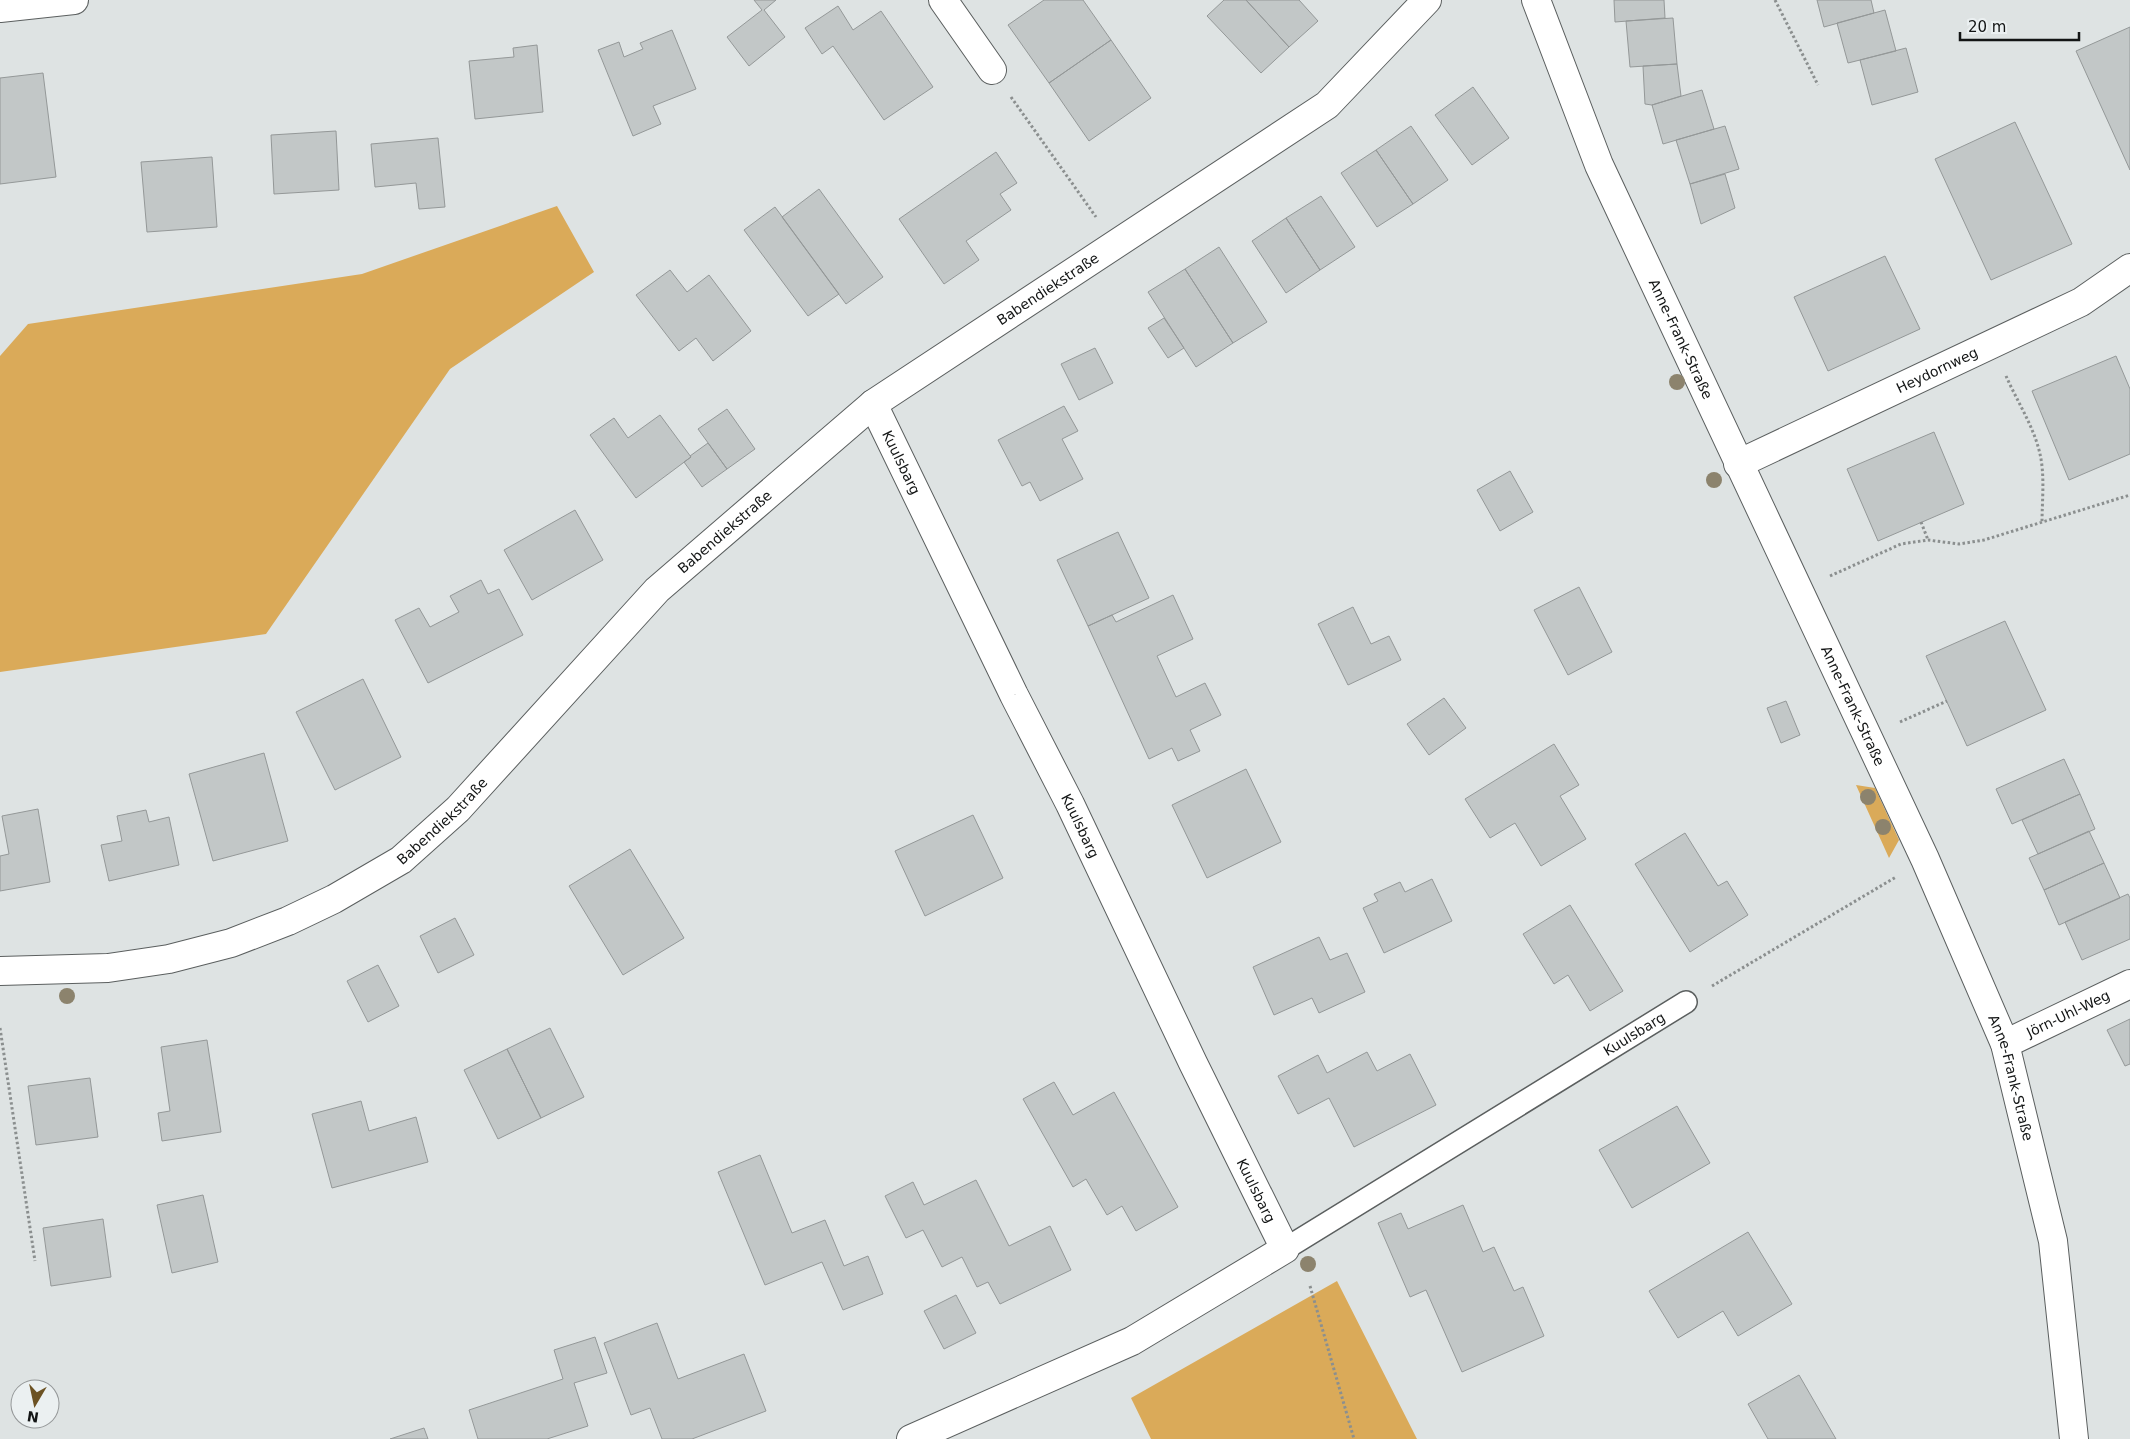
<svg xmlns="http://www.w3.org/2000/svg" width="2130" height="1439" font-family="'DejaVu Sans',sans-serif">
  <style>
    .green { fill: #daaa59 }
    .building { fill: #c2c7c7; stroke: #949898 }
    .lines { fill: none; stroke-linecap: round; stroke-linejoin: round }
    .lane-casing { stroke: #5b5f5f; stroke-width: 24 }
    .street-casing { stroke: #5b5f5f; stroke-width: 30 }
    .path { stroke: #8b8f8f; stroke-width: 3; stroke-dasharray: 2.5 2.5; stroke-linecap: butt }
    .lane { stroke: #fff; stroke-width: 21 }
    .street { stroke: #fff; stroke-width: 28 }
    .tree { fill: #8c836d }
    .labels { text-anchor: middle; stroke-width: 4.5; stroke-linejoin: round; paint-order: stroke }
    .street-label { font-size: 14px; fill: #131515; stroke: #ebf0f1 }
  </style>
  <rect width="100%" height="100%" fill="#dee3e3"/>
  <!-- green -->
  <path class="green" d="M557 206 594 272 450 369 266 634 0 672V356L28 324 362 274Z
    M1856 785 1875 788 1899 840 1889 858Z
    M1337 1281 1417 1439H1151L1131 1398Z"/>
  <!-- building -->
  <path class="building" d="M754 0H776L764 10 785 37 749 66 727 37 762 10Z
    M1044 0H1083L1111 40 1049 83 1008 25Z
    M1224 0H1246L1289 47 1261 73 1207 16Z
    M1246 0H1299L1318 21 1289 47Z
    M1614 0H1664L1665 18 1615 22Z
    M1817 0H1871L1874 13 1824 27Z
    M838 6 853 30 881 11 933 87 884 120 833 46 822 54 805 28Z
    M1885 10 1896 51 1848 63 1837 23Z
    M1673 18 1677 64 1630 67 1626 21Z
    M2130 27V170L2076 51Z
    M672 30 696 89 653 106 661 124 633 136 598 50 619 42 624 57 643 49 640 43Z
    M1111 40 1151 98 1089 141 1049 83Z
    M537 45 543 112 475 119 469 61 514 57 513 48Z
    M1906 48 1918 92 1872 105 1860 60Z
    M1677 64 1681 96 1652 105 1645 104 1643 66Z
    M43 73 56 177 0 184V78Z
    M1473 87 1509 138 1472 165 1435 115Z
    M1702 90 1714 129 1663 144 1652 105Z
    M2015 122 2072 244 1991 280 1935 159Z
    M1411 126 1448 180 1413 204 1376 150Z
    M1725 126 1739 169 1690 184 1676 140Z
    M336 131 339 190 274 194 271 135Z
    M438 138 445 207 419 209 416 183 375 187 371 144Z
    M1376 150 1413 204 1377 227 1341 173Z
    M996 152 1017 183 1000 194 1011 210 966 241 979 260 944 284 899 219Z
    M212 157 217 227 147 232 141 162Z
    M1725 174 1735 208 1701 224 1690 184Z
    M819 189 883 277 846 304 782 217Z
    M1321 196 1355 247 1320 270 1286 218Z
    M775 207 839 294 808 316 744 230Z
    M1286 218 1320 270 1286 293 1252 241Z
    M1219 247 1267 322 1233 343 1185 269Z
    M1885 256 1920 329 1828 371 1794 297Z
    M1185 269 1233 343 1196 367 1148 292Z
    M670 270 687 292 709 275 751 331 713 361 696 338 679 351 636 295Z
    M1164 318 1184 348 1168 358 1148 328Z
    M1095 348 1113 383 1079 400 1061 364Z
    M2116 356 2130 389V454L2069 480 2032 391Z
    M1064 406 1078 431 1062 439 1083 479 1040 501 1030 482 1022 486 998 440Z
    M727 409 755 449 727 469 698 429Z
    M660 415 691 457 636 498 590 435 614 418 628 438Z
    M1934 432 1964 504 1878 541 1847 469Z
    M708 443 727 469 702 487 684 462 691 457 690 456Z
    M1510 471 1533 512 1500 531 1477 490Z
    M575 510 603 560 532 600 504 550Z
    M1118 532 1149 598 1088 626 1057 560Z
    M481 580 488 594 499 589 523 635 428 683 395 620 419 608 430 627 459 612 450 596Z
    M1579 587 1612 652 1568 675 1534 610Z
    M1173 595 1193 639 1157 656 1176 697 1205 683 1221 715 1190 730 1200 751 1178 761 1172 748 1149 759 1088 626 1112 615 1116 622Z
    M1353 607 1371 644 1389 636 1401 660 1348 685 1318 624Z
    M2005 621 2046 710 1967 746 1926 656Z
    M363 679 401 757 335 790 296 712Z
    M1444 698 1466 728 1429 755 1407 724Z
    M1786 701 1800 735 1781 743 1767 708Z
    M1554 744 1579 785 1560 796 1586 839 1541 866 1515 823 1490 838 1465 799Z
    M264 753 288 841 213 861 189 774Z
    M2064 759 2080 794 2012 824 1996 789Z
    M1246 769 1281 842 1207 878 1172 805Z
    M2080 794 2095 829 2038 854 2022 820Z
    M38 809 50 882 0 891V856L9 854 2 816Z
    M146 810 149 822 169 817 179 865 109 881 101 845 122 841 117 816Z
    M973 815 1003 878 925 916 895 851Z
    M2089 831 2104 863 2044 890 2029 858Z
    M1685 833 1718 886 1727 881 1748 915 1690 952 1635 864Z
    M630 849 684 938 623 975 569 886Z
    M2104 863 2120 898 2059 925 2044 890Z
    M1432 879 1452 921 1384 953 1363 908 1378 901 1374 894 1400 882 1405 892Z
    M2128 894 2130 898V939L2082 960 2065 922Z
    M1570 905 1623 991 1590 1011 1568 975 1554 984 1523 934Z
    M455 918 474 955 438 973 420 936Z
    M1319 937 1330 960 1347 953 1365 992 1319 1013 1312 998 1274 1015 1253 967Z
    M378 965 399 1006 368 1022 347 981Z
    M2130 1019V1064L2125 1066 2107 1030Z
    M550 1028 584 1097 541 1118 507 1049Z
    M207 1040 221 1132 162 1141 158 1113 170 1111 161 1047Z
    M507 1049 541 1118 498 1139 464 1070Z
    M1367 1052 1377 1071 1410 1054 1436 1105 1354 1147 1329 1098 1298 1114 1278 1076 1318 1055 1327 1073Z
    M90 1078 98 1137 36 1145 28 1086Z
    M1054 1082 1073 1115 1114 1092 1178 1207 1136 1231 1122 1206 1107 1215 1086 1179 1073 1187 1023 1099Z
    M361 1101 369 1131 416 1117 428 1162 332 1188 312 1114Z
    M1677 1106 1710 1163 1632 1208 1599 1150Z
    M760 1155 792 1233 825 1220 844 1266 868 1256 883 1294 843 1310 822 1262 765 1285 718 1172Z
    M976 1180 1009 1246 1050 1226 1071 1270 1000 1304 988 1282 977 1287 962 1257 942 1267 923 1230 906 1238 885 1196 913 1182 924 1205Z
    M203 1195 218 1262 172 1273 157 1205Z
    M1463 1205 1483 1252 1494 1247 1514 1291 1523 1287 1544 1336 1462 1372 1426 1290 1410 1297 1378 1223 1401 1213 1408 1229Z
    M103 1219 111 1277 51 1286 43 1228Z
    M1748 1232 1792 1304 1738 1336 1723 1311 1678 1338 1649 1291Z
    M956 1295 976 1333 944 1349 924 1311Z
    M657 1323 678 1379 744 1354 766 1411 692 1439H662L650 1408 631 1415 604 1343Z
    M595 1337 607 1373 574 1383 588 1426 547 1439H478L469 1410 563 1379 554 1350Z
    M1799 1375 1836 1439H1768L1748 1404Z
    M424 1428 428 1439H390Z"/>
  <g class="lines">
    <!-- lane casing -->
    <g class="lane-casing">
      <g id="lane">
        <path id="s1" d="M1285 1249 1686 1002"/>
      </g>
    </g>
    <!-- street casing -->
    <g class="street-casing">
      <g id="street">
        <path d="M943 0 992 70"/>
        <path id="s2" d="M1536 0 1599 165 1925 859 2005 1044 2053 1241 2074 1439"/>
        <path d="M0 8 74 0"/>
        <path id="s3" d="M873 404 1014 695 1070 804 1193 1063 1285 1249 1132 1341 911 1439"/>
        <path id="s4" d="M1738 464 2081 302 2130 268"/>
        <path id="s5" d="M0 971 108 968 169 959 231 943 288 921 334 899 401 860 458 809 657 590 873 404 1327 105 1427 0"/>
        <path id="s6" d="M2005 1044 2130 984"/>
      </g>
    </g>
    <!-- path -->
    <path class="path" d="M1775 0 1818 85
      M1011 97 1096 217
      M2006 376C2017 401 2034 427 2040 454 2045 476 2042 501 2042 523
      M1921 522 1928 540
      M1830 576 1901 544 1928 540 1959 544 1984 540 2130 495
      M1900 722 1947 701
      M1712 986 1896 877
      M0 1028 35 1261
      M1310 1286 1354 1439"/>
    <!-- lane -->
    <use href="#lane" class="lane"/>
    <!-- street -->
    <use href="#street" class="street"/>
  </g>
  <!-- trees -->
  <g class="tree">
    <circle cx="1677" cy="382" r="8"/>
    <circle cx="1714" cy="480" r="8"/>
    <circle cx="1868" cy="797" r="8"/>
    <circle cx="1883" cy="827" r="8"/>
    <circle cx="67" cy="996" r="8"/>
    <circle cx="1308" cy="1264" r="8"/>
  </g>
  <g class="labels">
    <!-- street labels -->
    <g class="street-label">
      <text dy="5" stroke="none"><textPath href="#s5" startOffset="1290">Babendiekstraße</textPath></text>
      <text dy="5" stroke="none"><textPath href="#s2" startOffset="369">Anne-Frank-Straße</textPath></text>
      <text dy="5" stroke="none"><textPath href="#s4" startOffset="220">Heydornweg</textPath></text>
      <text dy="5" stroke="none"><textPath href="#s3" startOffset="65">Kuulsbarg</textPath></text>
      <text dy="5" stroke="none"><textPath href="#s5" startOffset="885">Babendiekstraße</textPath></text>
      <text dy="5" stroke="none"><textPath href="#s2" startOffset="774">Anne-Frank-Straße</textPath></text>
      <text dy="5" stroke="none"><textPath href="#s5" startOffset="480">Babendiekstraße</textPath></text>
      <text dy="5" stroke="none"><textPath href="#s3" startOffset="470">Kuulsbarg</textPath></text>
      <text dy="5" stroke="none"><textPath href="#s6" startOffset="70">Jörn-Uhl-Weg</textPath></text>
      <text dy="5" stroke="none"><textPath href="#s1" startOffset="410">Kuulsbarg</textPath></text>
      <text dy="5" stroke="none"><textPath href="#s2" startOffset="1179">Anne-Frank-Straße</textPath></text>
      <text dy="5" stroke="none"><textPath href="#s3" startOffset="875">Kuulsbarg</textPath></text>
    </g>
  </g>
  <!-- north arrow -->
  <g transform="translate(35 1404) rotate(189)"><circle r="24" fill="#ebf0f1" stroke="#959899"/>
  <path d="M0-4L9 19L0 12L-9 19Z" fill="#6c5223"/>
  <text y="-8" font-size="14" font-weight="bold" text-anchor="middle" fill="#131515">N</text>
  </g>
  <!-- scale -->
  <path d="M1960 32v8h119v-8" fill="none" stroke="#131515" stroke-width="2.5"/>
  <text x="1968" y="32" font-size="15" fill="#131515" stroke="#ebf0f1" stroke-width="4" paint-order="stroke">20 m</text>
</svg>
